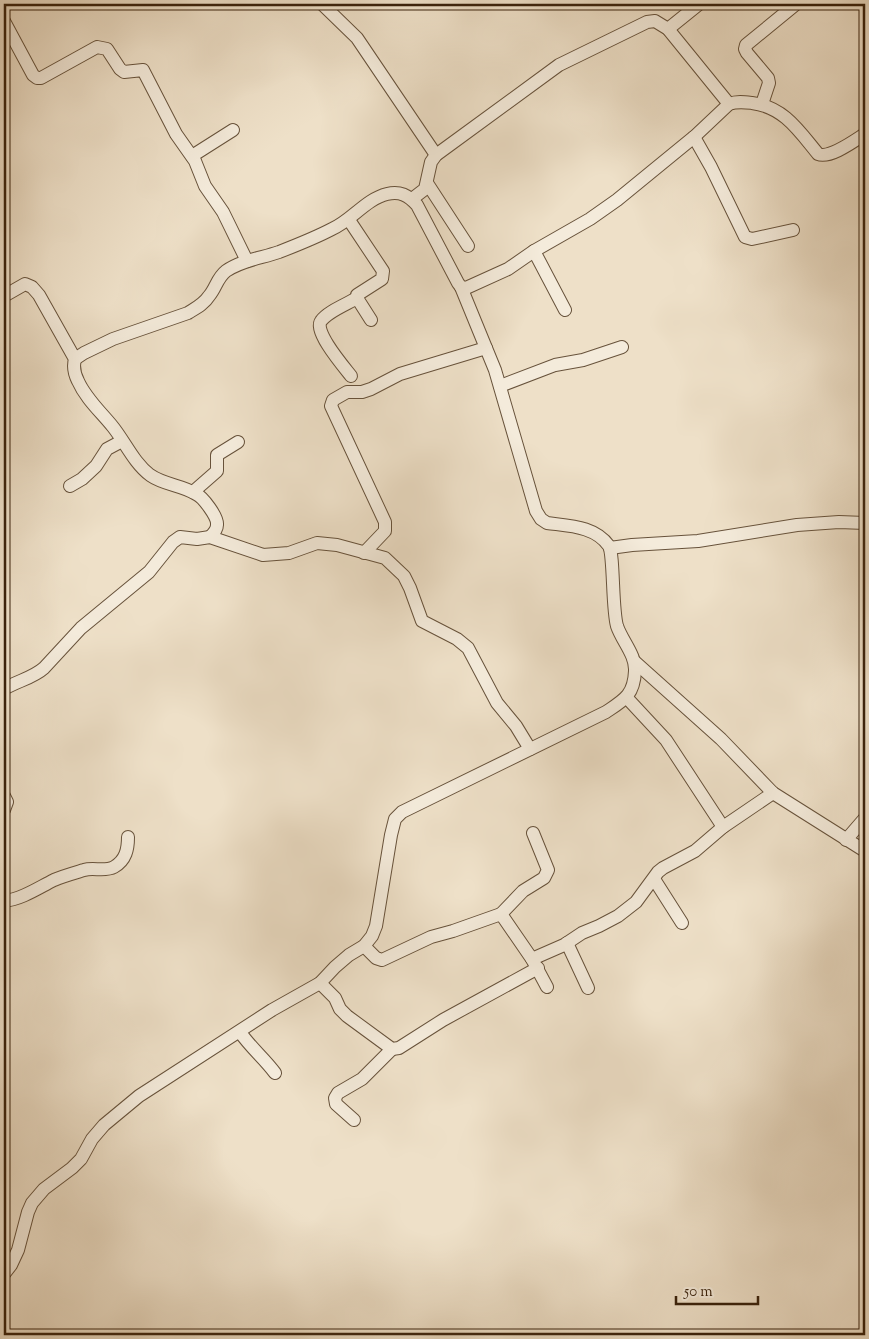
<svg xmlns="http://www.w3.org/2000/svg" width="869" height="1339" font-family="'Sorts Mill Goudy',serif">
	<rect width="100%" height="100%" fill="#eee0c8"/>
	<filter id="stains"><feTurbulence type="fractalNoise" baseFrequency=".004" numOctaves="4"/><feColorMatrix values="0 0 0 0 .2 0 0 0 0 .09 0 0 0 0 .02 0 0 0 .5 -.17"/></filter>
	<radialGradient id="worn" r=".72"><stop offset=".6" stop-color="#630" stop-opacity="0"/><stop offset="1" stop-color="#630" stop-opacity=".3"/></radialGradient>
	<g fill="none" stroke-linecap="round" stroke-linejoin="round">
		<defs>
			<g id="minor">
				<path d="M322 4 357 38 436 155"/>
				<path d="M4 21 33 75 37 78H41L97 47 107 49 120 69 124 72 143 70 176 134 195 161 205 186 223 212 247 261"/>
				<path d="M668 29 699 4"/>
				<path d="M762 104 769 83 768 78 747 53 745 49 746 45 796 4"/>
				<path d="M694 137 711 167 745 237 752 239 793 230"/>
				<path d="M192 156 233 130"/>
				<path d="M427 183 468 246"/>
				<path d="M412 199 425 189 431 162 436 155 559 65 647 22 655 21 668 29 729 104"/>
				<path d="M349 220 383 271 382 279 357 295V298L371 320"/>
				<path d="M534 251 565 310"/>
				<path d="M4 296 25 284 32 287 39 295 75 359C73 366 75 375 78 381 86 399 101 412 113 427 125 442 134 463 150 475 164 485 182 485 196 494 203 497 218 517 217 525 217 530 213 534 210 537"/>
				<path d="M75 359 84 353 113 339 188 313C196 308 204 304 209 296 216 288 217 278 226 271 242 260 262 258 279 252 297 245 315 238 332 229 351 221 366 199 387 194 400 191 408 195 417 205L458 283 461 287 466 288 508 269 534 251 590 219 617 200 694 137 729 104C737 101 744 102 752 103 784 107 799 131 818 154 830 159 854 141 865 134"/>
				<path d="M351 376C344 367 313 331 321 321 327 312 347 304 357 298"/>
				<path d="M500 386 555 365 583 360 622 347"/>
				<path d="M70 486 82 479 96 466 107 449 122 441"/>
				<path d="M193 492 217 471V455L238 442"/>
				<path d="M610 548 632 545 698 541 797 525 839 522 865 523"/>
				<path d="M364 553 385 531V522L331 406 333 400 347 392H362L371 389 400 374 486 348"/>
				<path d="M635 662 721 739 773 793 865 851"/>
				<path d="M4 689C17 681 33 678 44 668L81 628 149 572 173 542 180 537 197 539 210 537 263 555 289 553 317 543 337 545 385 558 404 576 410 588 422 621 457 639 468 648 497 703 516 726 530 749"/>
				<path d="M627 698 666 740 723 827"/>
				<path d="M4 796 7 802 4 810"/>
				<path d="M846 840 865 818"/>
				<path d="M654 879 682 923"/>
				<path d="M4 901C22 899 38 888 54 880 63 876 74 873 84 870 93 867 105 872 114 867 126 860 128 849 128 837"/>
				<path d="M501 914 523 891 544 878 548 870 533 833"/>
				<path d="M567 943 588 988"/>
				<path d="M364 946 376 958 382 960 431 937 453 931 501 914 532 959 547 987"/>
				<path d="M532 959 564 945 582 933 599 926 618 916 636 902 658 872 663 868 695 851 723 827 773 793"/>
				<path d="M320 983 335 998 340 1009 347 1016 392 1049 399 1048 443 1020 538 968"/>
				<path d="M240 1032C250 1047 264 1058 275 1073"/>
				<path d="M354 1120 336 1104 335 1098 338 1093 362 1079 392 1049"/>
				<path d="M4 1274 11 1265 18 1250 28 1212 32 1203 44 1189 72 1168 81 1159 92 1139 104 1125 139 1096 272 1010 320 983 335 967 349 955 364 946 372 936 376 926 391 835 395 819 402 812 606 712C624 700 634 695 635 671 636 655 622 641 617 626 612 609 614 555 609 546 595 526 569 526 547 523L541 519 536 511 495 370 461 287"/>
			</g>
		</defs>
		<use href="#minor" stroke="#67523b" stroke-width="14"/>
		<use href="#minor" stroke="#f4ebdb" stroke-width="12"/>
	</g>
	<rect width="869" height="1339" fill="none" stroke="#eee0c8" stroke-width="20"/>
	<rect x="5" y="5" width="859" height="1329" fill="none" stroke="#3a220c" stroke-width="2.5"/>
	<rect x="10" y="10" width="849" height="1319" fill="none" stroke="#3a220c"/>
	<path d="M676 1296v8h82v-8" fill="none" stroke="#3a220c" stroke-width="2.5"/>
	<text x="684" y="1296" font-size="15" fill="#3a220c" stroke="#f4ebdb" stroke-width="4" paint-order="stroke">50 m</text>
	<rect width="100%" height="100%" filter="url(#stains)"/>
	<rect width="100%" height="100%" fill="url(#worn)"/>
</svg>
